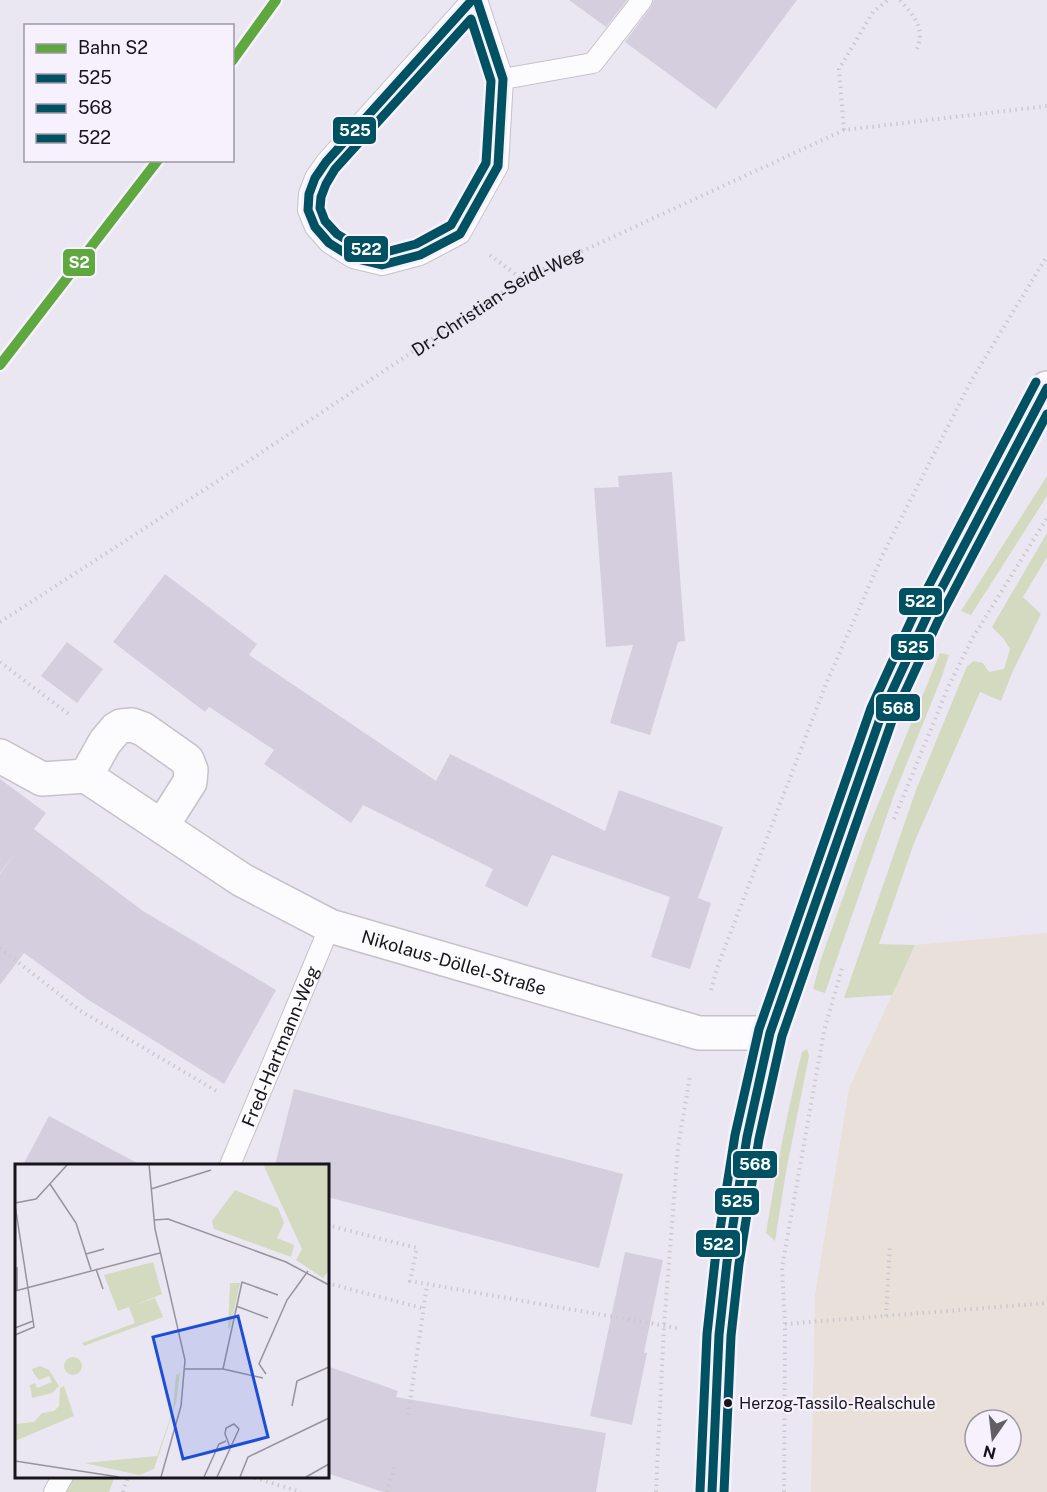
<svg xmlns="http://www.w3.org/2000/svg" width="1047" height="1492" font-family="'Public Sans',sans-serif">
	<rect width="100%" height="100%" fill="#ebe7f2"/>
	<path fill="#e9e0da" fill-rule="evenodd" d="M1047 933V1492H811L815 1295 849 1088 915 945ZM975 1420H1011V1456H975Z"/>
	<g fill="#d3dac0">
		<path d="M1047 476V496L971 615 961 611Z"/>
		<path d="M1047 533V557L1023 597 1041 614 1012 673 1001 701 980 692 914 843 879 944 915 945 892 995 844 998 916 790 967 666 974 661 983 663 989 672 1004 669 1010 649 1003 638 992 627Z"/>
		<path d="M940 653 949 655 941 679 894 795 825 993 813 989 821 959 865 836Z"/>
		<path d="M807 1049 809 1056 786 1172 775 1241 766 1233C776 1172 787 1112 802 1052Z"/>
		<path d="M75 1476H115L109 1492H67Z"/>
	</g>
	<g fill="#d5cede">
		<path d="M569 0H627L606 27Z"/>
		<path d="M654 0H797L716 109 625 42 651 7Z"/>
		<path d="M672 472 685 641 678 642 650 735 610 723 633 645 606 647 594 488 619 487 618 476Z"/>
		<path d="M165 574 257 644 249 655 436 781 450 754 605 831 619 790 723 827 698 898 711 903 690 969 651 957 670 897 552 855 527 907 485 886 493 869 363 805 351 823 264 764 274 750 209 707 205 712 113 642Z"/>
		<path d="M67 642 103 669 77 703 41 676Z"/>
		<path d="M0 779 46 813 34 829 143 911 276 990 224 1084 87 999 24 953 0 985V874L17 851 0 873Z"/>
		<path d="M294 1089 623 1174 599 1268 327 1197V1165H275Z"/>
		<path d="M49 1116 141 1165H23Z"/>
		<path d="M625 1252 663 1260 644 1353H647L632 1425 590 1416Z"/>
		<path d="M327 1366 398 1391 396 1397 606 1433 596 1492H383L327 1473Z"/>
	</g>
	<g fill="none" stroke-linecap="round" stroke-linejoin="round">
		<defs>
			<g id="service">
				<path d="M472 0 326 162 315 178 309 194 308 210 315 227 329 243 353 258 382 265 420 255 460 234 498 166 503 79 477 0"/>
				<path d="M503 79 593 63 642 0"/>
				<path id="s2" d="M230 1165 330 926"/>
				<path d="M54 1492 63 1476"/>
			</g>
			<g id="minor">
				<path id="s3" d="M0 756 42 779 86 776 242 880 330 926 699 1033H770"/>
				<path d="M86 776 105 742 116 729 121 726 132 725 143 729 187 760 191 770 190 782 162 826"/>
			</g>
			<path id="tertiary" d="M712 1492 719 1335 727 1262 747 1137 770 1033 882 713 927 616 1047 388"/>
		</defs>
		<use href="#service" stroke="#c6c2ca" stroke-width="22"/>
		<use href="#minor" stroke="#c6c2ca" stroke-width="36"/>
		<use href="#tertiary" stroke="#c6c2ca" stroke-width="36"/>
		<g stroke="#cbc9ce" stroke-width="4" stroke-dasharray="1.5 4.5" stroke-linecap="butt">
			<path d="M900 0C915 17 927 30 915 53"/>
			<path d="M844 130 839 69 873 12 888 0"/>
			<path d="M490 255 522 279"/>
			<path id="s1" d="M0 622 250 460 522 279 844 130 1047 106"/>
			<path d="M0 662 71 716"/>
			<path d="M894 819 949 685 972 639 1047 518"/>
			<path d="M0 948 79 1010 220 1093"/>
			<path d="M711 990 717 968 826 684 883 554 971 381 1047 256"/>
			<path d="M327 1225 417 1248 410 1281 677 1328"/>
			<path d="M327 1283 422 1308"/>
			<path d="M886 1316 890 1246"/>
			<path d="M785 1324 1047 1303"/>
			<path d="M408 1415 427 1285"/>
			<path d="M249 1476 301 1492"/>
			<path d="M123 1492 128 1476"/>
			<path d="M387 1492 394 1467"/>
			<path d="M656 1492 664 1326 678 1147 690 1076"/>
			<path d="M784 1492 785 1324 782 1268 824 1031 842 968"/>
		</g>
		<use href="#service" stroke="#fcfbfd" stroke-width="20"/>
		<use href="#minor" stroke="#fcfbfd" stroke-width="33"/>
		<use href="#tertiary" stroke="#fcfbfd" stroke-width="33"/>
		<defs>
			<g id="bus-1">
				<path d="M472 0 326 162 315 178 309 194 308 210 315 227 329 243 353 258 382 265 420 255 460 234 498 166 503 79 477 0"/>
				<path d="M712 1492 719 1335 727 1262 747 1137 770 1033 882 713 927 616 1047 388"/>
			</g>
			<path id="bus-2" d="M724 1492 731 1336 739 1264 759 1139 782 1036 893 718 938 621 1047 414"/>
			<g id="bus-3">
				<path d="M471 19 491 81 486 163 451 225 416 244 382 253 358 247 337 234 325 221 320 208 321 197 326 184 335 169Z"/>
				<path d="M700 1491 707 1334 715 1261 735 1135 759 1029 871 708 916 610 1036 382"/>
			</g>
		</defs>
		<use href="#bus-1" stroke="#f6f1fd" stroke-width="14"/>
		<use href="#bus-2" stroke="#f6f1fd" stroke-width="14"/>
		<use href="#bus-3" stroke="#f6f1fd" stroke-width="14"/>
		<use href="#bus-1" stroke="#005262" stroke-width="9"/>
		<use href="#bus-2" stroke="#005262" stroke-width="9"/>
		<use href="#bus-3" stroke="#005262" stroke-width="9"/>
		<defs>
			<g id="rail-1">
				<path d="M232 61 276 0"/>
				<path d="M0 365 158 160"/>
			</g>
		</defs>
		<use href="#rail-1" stroke="#f6f1fd" stroke-width="15"/>
		<use href="#rail-1" stroke="#5fa840" stroke-width="10"/>
	</g>
	<circle fill="#17141b" stroke="#f6f1fd" stroke-width="2" cx="728" cy="1403" r="5"/>
	<g text-anchor="middle" dominant-baseline="central" stroke-width="4.5" stroke-linejoin="round" paint-order="stroke">
		<g font-size="16" fill="#17141b" stroke="#f6f1fd" text-anchor="start">
			<text x="739" y="1403">Herzog-Tassilo-Realschule</text>
		</g>
		<g font-size="18" fill="#17141b" stroke="#f6f1fd">
			<text stroke="none"><textPath href="#s1" startOffset="592">Dr.-Christian-Seidl-Weg</textPath></text>
			<text stroke="none"><textPath href="#s3" startOffset="508">Nikolaus-Döllel-Straße</textPath></text>
			<text stroke="none"><textPath href="#s2" startOffset="129">Fred-Hartmann-Weg</textPath></text>
		</g>
	</g>
	<g transform="translate(15 1164)">
		<rect width="314" height="314" fill="#ebe7f2"/>
		<path d="M248 0H313L314 106 308 114 281 96 287 85ZM220 26 263 44 269 59 262 74 279 81 276 93 199 65 197 57ZM138 98 147 130 120 141 140 134 148 153 69 182 67 179 120 159 114 143 103 147 89 111ZM215 119H225L215 165 213 164ZM49 202a9 9 0 1 1 18 0a9 9 0 1 1-18 0ZM25 202 34 206 44 222 37 229 17 234 15 221 20 219 22 224 37 218 34 212 24 216 19 210 17 205ZM165 209 161 239 139 305 124 311 69 299 142 292 158 246 161 211ZM49 222 59 252 0 277V260L19 258 27 249 39 247 44 242 45 224Z" fill="#d3dac0"/>
		<path fill="none" stroke="#96939c" stroke-width="1.5" d="M134 0 140 65 170 196 166 242 146 313M35 20 61 59 76 106M136 25 196 6M0 39 21 35 53 0M0 41 19 163 0 171M139 56 153 55 271 98 314 121M71 90 89 85M2 103V127M81 105 88 125M0 127 145 89M221 142 253 154M0 164 18 157M170 205H208L248 214M208 205 227 118 263 131M251 210 244 200 272 136 293 107M277 242 282 217 314 203M0 297 104 313M189 313 204 280 211 277M202 313 224 265 219 260 211 264 210 270 215 283M225 313 233 293 314 254M291 313 314 300"/>
		<path fill="#1d4ed8" fill-opacity="0.15" stroke="#1d4ed8" stroke-width="3" d="M223 152 253 273 168 295 138 173Z"/>
		<rect width="314" height="314" fill="none" stroke="#17141b" stroke-width="3"/>
	</g>
	<g stroke="#f6f1fd" stroke-width="2">
		<rect x="332" y="116" width="45" height="29" rx="6" fill="#005262"/>
		<rect x="343" y="235" width="46" height="28" rx="6" fill="#005262"/>
		<rect x="62" y="248" width="34" height="29" rx="6" fill="#5fa840"/>
		<rect x="898" y="587" width="45" height="29" rx="6" fill="#005262"/>
		<rect x="890" y="633" width="45" height="28" rx="6" fill="#005262"/>
		<rect x="875" y="693" width="46" height="29" rx="6" fill="#005262"/>
		<rect x="732" y="1150" width="46" height="29" rx="6" fill="#005262"/>
		<rect x="714" y="1187" width="46" height="29" rx="6" fill="#005262"/>
		<rect x="695" y="1229" width="46" height="29" rx="6" fill="#005262"/>
	</g>
	<g font-size="16" text-anchor="middle" font-weight="bold" fill="#fff">
		<text x="355" y="136">525</text>
		<text x="366" y="255">522</text>
		<text x="79" y="268">S2</text>
		<text x="920" y="607">522</text>
		<text x="913" y="653">525</text>
		<text x="898" y="714">568</text>
		<text x="755" y="1170">568</text>
		<text x="737" y="1207">525</text>
		<text x="718" y="1250">522</text>
	</g>
	<rect x="24" y="24" width="210" height="138" fill="#f6f1fd" stroke="#9d99a3" stroke-width="1.5"/>
	<rect x="36" y="44" width="30" height="9" fill="#5fa840" stroke="#9d99a3" stroke-width="1.5"/>
	<text x="78" y="54" font-size="18" fill="#17141b">Bahn S2</text>
	<rect x="36" y="74" width="30" height="9" fill="#005262" stroke="#9d99a3" stroke-width="1.5"/>
	<text x="78" y="84" font-size="18" fill="#17141b">525</text>
	<rect x="36" y="104" width="30" height="9" fill="#005262" stroke="#9d99a3" stroke-width="1.5"/>
	<text x="78" y="114" font-size="18" fill="#17141b">568</text>
	<rect x="36" y="134" width="30" height="9" fill="#005262" stroke="#9d99a3" stroke-width="1.5"/>
	<text x="78" y="144" font-size="18" fill="#17141b">522</text>
	<g transform="translate(993 1438) rotate(194)"><circle r="28" fill="#f6f1fd" stroke="#9d99a3" stroke-width="1.5"/>
	<path d="M0-4.5L10 22L0 15L-10 22Z" fill="#615e66"/>
	<text y="-9" font-size="16" font-weight="bold" text-anchor="middle" fill="#17141b">N</text>
	</g>
</svg>
